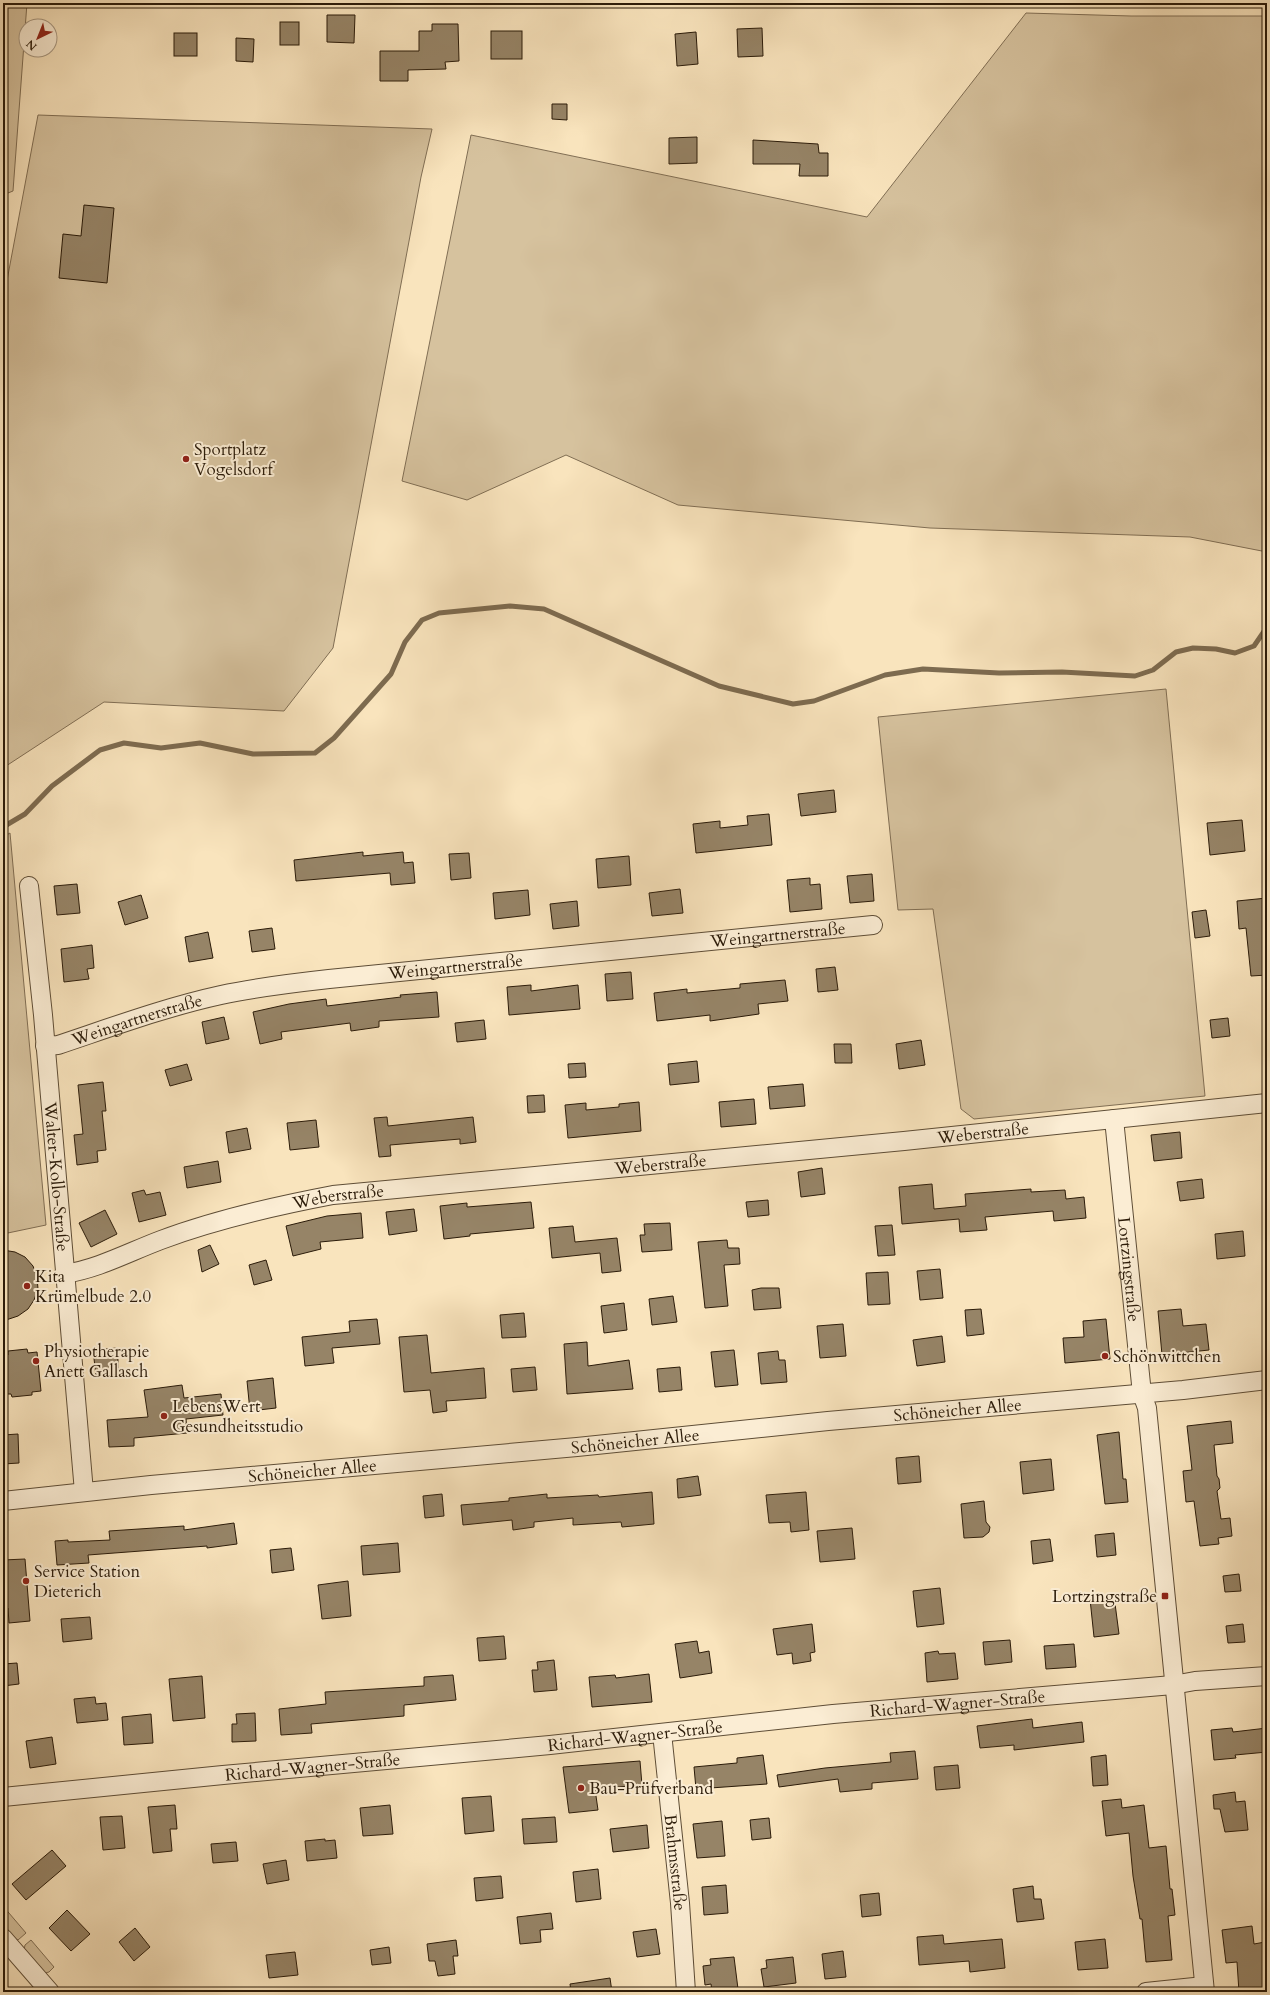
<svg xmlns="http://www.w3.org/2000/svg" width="1270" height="1995" font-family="Cardo,serif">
	<rect width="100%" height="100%" fill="#f9e4bd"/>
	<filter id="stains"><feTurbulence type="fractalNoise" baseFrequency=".005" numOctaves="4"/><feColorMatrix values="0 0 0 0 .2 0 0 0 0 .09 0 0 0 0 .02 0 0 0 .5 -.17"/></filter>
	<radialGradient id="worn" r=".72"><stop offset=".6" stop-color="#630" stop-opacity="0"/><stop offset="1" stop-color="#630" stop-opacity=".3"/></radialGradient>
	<g fill="#d6c29e" stroke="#806e54">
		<path d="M3 3H27L13 191 3 195Z"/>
		<path d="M1026 13 1131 16H1267V552L1190 537 930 528 678 505 566 455 467 500 402 481 471 135 867 217Z"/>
		<path d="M38 115 432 129 421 177 333 648 284 711 104 702 3 768V302Z"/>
		<path d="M1166 689 1205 1096 974 1119 961 1109 933 909 898 910 878 717Z"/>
		<path d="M10 833 46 1225 3 1234V837Z"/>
		<path d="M3 1906 26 1933 18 1940 15 1939 3 1925Z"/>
		<path d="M31 1940 54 1967 49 1972 45 1973 24 1950 25 1945Z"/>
	</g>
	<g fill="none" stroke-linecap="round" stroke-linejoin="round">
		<path stroke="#7d6b50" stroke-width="5" d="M3 827 25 814 52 786 100 750 124 743 161 748 200 743 253 754 315 753 334 738 391 674 405 642 422 620 439 613 510 606 544 609 719 686 793 704 814 701 885 675 923 669 999 673 1062 672 1135 676 1153 670 1176 652 1193 648 1216 649 1235 653 1254 646 1267 627"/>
	</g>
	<g fill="#968467" stroke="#2b1b09">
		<path d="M327 15H355L354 43 327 42Z"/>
		<rect x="280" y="22" width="19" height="23"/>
		<path d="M432 24H458L459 61 445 62 446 69 408 70V81H380V51H419V31H432Z"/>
		<path d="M762 28 763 56 738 57 737 29Z"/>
		<rect x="491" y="31" width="31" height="28"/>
		<path d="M696 32 698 64 677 66 675 34Z"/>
		<rect x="174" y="33" width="23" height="23"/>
		<path d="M236 38 254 39 253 62 236 61Z"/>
		<path d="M552 104H567V120L552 119Z"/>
		<path d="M697 137V163L669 164V138Z"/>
		<path d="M753 140 818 144 819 153H828V176H799L800 164H753Z"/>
		<path d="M84 205 114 208 107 283 59 278 63 234 81 236Z"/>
		<path d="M834 790 836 812 801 816 798 794Z"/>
		<path d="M769 814 772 845 696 853 693 824 720 821V828L748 825 747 816Z"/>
		<path d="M1242 820 1245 851 1210 855 1207 823Z"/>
		<path d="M363 852V856L403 852 404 863 413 862 415 883 391 885 390 873 296 881 294 860Z"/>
		<path d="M469 853 471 878 451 880 449 854Z"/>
		<path d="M629 856 631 885 598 888 596 859Z"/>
		<path d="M872 874 874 901 850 903 847 876Z"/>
		<path d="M810 878V885L820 884 822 909 790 912 787 880Z"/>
		<path d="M77 884 80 913 57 915 54 886Z"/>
		<path d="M680 889 683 913 652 916 649 893Z"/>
		<path d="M528 890 530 915 495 919 493 893Z"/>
		<path d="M141 895 148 918 125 925 118 902Z"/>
		<path d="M1267 898V975L1251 976 1246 928 1239 929 1237 901Z"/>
		<path d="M577 901 579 926 553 929 550 904Z"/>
		<path d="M1206 910 1210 936 1195 938 1192 912Z"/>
		<path d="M272 928 275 949 252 952 249 931Z"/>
		<path d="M208 932 213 958 189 962 185 937Z"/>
		<path d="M92 945 94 968 87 969 89 979 64 982 61 949Z"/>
		<path d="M835 967 838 990 818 992 816 969Z"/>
		<path d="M631 972 633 999 607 1001 605 974Z"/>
		<path d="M785 980 788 1001 758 1004 759 1014 710 1021V1015L657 1021 654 993 687 989V993L740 988V984Z"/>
		<path d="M531 985V991L578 985 580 1009 509 1015 507 987Z"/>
		<path d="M437 992 439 1017 379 1021V1027L351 1031 350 1023 281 1032 282 1039 260 1044 253 1012 289 1004 326 999 327 1006 401 997 400 995Z"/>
		<path d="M224 1017 229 1039 206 1044 202 1022Z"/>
		<path d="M1228 1018 1230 1036 1212 1038 1210 1020Z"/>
		<path d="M484 1020 486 1039 457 1042 455 1023Z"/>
		<path d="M921 1040 925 1065 899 1069 896 1044Z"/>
		<path d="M834 1044H851L852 1063H835Z"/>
		<path d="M697 1061 699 1082 670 1085 668 1064Z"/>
		<path d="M585 1063 586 1077 569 1078 568 1064Z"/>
		<path d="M187 1064 192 1080 170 1086 165 1070Z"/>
		<path d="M103 1082 106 1111H102L106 1150 97 1151 98 1162 77 1165 74 1135 83 1134 78 1085Z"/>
		<path d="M803 1084 805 1106 770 1109 768 1087Z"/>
		<path d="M544 1095 545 1112 528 1113 527 1096Z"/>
		<path d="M754 1099 756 1124 721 1127 719 1102Z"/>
		<path d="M639 1102 641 1131 568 1138 565 1105 586 1103V1110L619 1107V1104Z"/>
		<path d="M387 1117 388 1126 473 1117 476 1142 460 1144V1139L390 1145 391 1156 379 1157 374 1118Z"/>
		<path d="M316 1120 319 1147 290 1150 287 1123Z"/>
		<path d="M247 1128 251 1149 229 1153 226 1132Z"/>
		<path d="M1180 1132 1182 1158 1154 1161 1151 1135Z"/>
		<path d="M218 1161 221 1182 187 1188 184 1167Z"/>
		<path d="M822 1168 825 1194 801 1197 798 1172Z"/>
		<path d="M1202 1179 1204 1198 1180 1201 1177 1182Z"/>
		<path d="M932 1184 934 1209 966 1206 965 1194 1031 1189V1192L1065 1190 1066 1199 1084 1197 1086 1218 1054 1221 1053 1211 985 1217 987 1230 960 1232 959 1219 902 1224 899 1187Z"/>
		<path d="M144 1190 146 1195 160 1192 166 1215 139 1222 132 1193Z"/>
		<path d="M768 1200 769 1215 748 1217 746 1202Z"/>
		<path d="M531 1202 534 1228 470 1234V1236L444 1239 440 1206 467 1203V1207Z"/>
		<path d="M414 1209 417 1231 389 1235 386 1212Z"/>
		<path d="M105 1210 117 1234 91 1247 79 1223Z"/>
		<path d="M361 1213 363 1238 320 1242 321 1249 293 1256 286 1226 327 1216Z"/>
		<path d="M670 1223 672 1250 642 1252 640 1235H645L644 1224Z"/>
		<path d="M892 1225 895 1255 878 1256 875 1226Z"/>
		<path d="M573 1226 575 1242 617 1238 621 1271 602 1273 600 1253 552 1258 549 1228Z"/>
		<path d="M1243 1231 1245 1256 1217 1259 1215 1234Z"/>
		<path d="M727 1240 728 1248H739L740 1264 724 1265 728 1306 705 1308 698 1242Z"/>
		<path d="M210 1245 219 1264 202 1272 198 1250Z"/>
		<path d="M3 1250 15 1252 25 1257 33 1266 37 1277 38 1289 34 1300 28 1309 18 1316 3 1321Z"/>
		<path d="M266 1260 272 1280 254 1285 249 1265Z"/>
		<path d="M940 1269 943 1298 920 1300 917 1271Z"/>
		<path d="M888 1272 890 1304 868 1305 866 1273Z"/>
		<path d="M761 1288H779L781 1308 754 1310 752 1290Z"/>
		<path d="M673 1296 677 1322 652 1325 649 1299Z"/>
		<path d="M624 1303 627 1330 604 1333 601 1306Z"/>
		<path d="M981 1309 984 1334 967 1336 965 1310Z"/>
		<path d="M1181 1309 1183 1326 1206 1324 1209 1350 1162 1355 1158 1311Z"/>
		<path d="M524 1313 526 1337 502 1338 500 1315Z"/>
		<path d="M377 1319 380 1344 332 1348 334 1363 305 1366 302 1337 350 1332 349 1321Z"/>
		<path d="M1106 1319 1110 1359 1065 1363 1063 1338 1084 1337 1083 1321Z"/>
		<path d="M843 1324 846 1356 820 1358 817 1326Z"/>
		<path d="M427 1335 431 1373 484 1368 486 1398 446 1401 447 1411 433 1413 430 1390 404 1392 399 1337Z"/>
		<path d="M942 1336 945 1362 917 1366 913 1340Z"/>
		<path d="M587 1342 588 1366 629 1360 633 1389 567 1394 564 1344Z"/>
		<path d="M117 1348 119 1374 96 1376 93 1350Z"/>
		<path d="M27 1349 28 1353 37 1352 41 1391 32 1392V1395L12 1397 11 1394H3V1355H8V1351Z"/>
		<path d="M734 1350 738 1385 715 1387 711 1352Z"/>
		<path d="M778 1351 779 1360H785L787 1382 761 1384 758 1353Z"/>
		<path d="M535 1367 537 1390 513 1392 511 1369Z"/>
		<path d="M680 1367 682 1390 659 1392 657 1369Z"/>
		<path d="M273 1378 276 1408 250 1411 247 1381Z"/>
		<path d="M182 1385 184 1398 221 1394 223 1415 186 1419 187 1433 134 1438V1446L109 1447 107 1420 148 1417 144 1390Z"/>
		<path d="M1231 1421 1233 1443 1214 1445 1217 1476 1219 1479 1220 1488 1217 1491 1221 1519 1230 1518 1232 1536 1218 1538 1219 1544 1200 1546 1194 1501 1186 1502 1183 1471 1192 1470 1187 1426Z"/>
		<path d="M1119 1432 1123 1479H1126L1128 1502 1105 1504 1097 1435Z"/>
		<path d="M18 1434 19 1463 3 1464V1435Z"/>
		<path d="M919 1456 921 1482 898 1484 896 1458Z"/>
		<path d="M1051 1459 1054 1490 1023 1494 1020 1462Z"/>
		<path d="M698 1476 701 1495 678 1498 677 1479Z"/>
		<path d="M652 1492 654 1524 622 1527 621 1522 573 1525V1518L534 1522V1527L513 1530 512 1520 463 1525 461 1505 509 1501V1498L547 1494V1498L598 1495 599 1497Z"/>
		<path d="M806 1492 809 1530 791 1532 790 1522 769 1523 766 1495Z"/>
		<path d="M442 1494 444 1516 425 1518 423 1496Z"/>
		<path d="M984 1501 986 1522 990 1527 989 1532 983 1537 964 1538 961 1504Z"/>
		<path d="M234 1523 237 1544 207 1548V1546L88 1555 89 1563 57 1565 55 1541 68 1540V1542L110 1540 109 1531 184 1526V1530Z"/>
		<path d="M852 1528 855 1559 820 1562 817 1531Z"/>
		<path d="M1114 1533 1116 1555 1097 1557 1095 1535Z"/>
		<path d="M1050 1539 1053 1561 1033 1564 1031 1541Z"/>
		<path d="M398 1543 400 1572 363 1575 361 1546Z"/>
		<path d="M291 1548 294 1570 272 1573 270 1550Z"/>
		<path d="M25 1559 30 1621 9 1623 8 1608H3V1560Z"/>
		<path d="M1239 1574 1241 1591 1225 1592 1223 1576Z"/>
		<path d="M348 1581 351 1616 322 1619 318 1585Z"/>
		<path d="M940 1588 944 1624 917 1627 913 1591Z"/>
		<path d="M1114 1596 1119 1634 1094 1637 1090 1599Z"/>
		<path d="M90 1617 92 1639 63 1642 61 1619Z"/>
		<path d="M812 1624 815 1652 810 1653 811 1661 793 1664 792 1653 777 1655 773 1629Z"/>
		<path d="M1243 1624 1245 1642 1228 1643 1226 1626Z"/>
		<path d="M504 1636 506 1659 479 1661 477 1638Z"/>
		<path d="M1010 1640 1012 1662 985 1665 983 1642Z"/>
		<path d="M697 1641 699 1653 709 1651 712 1673 680 1678 675 1644Z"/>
		<path d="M1074 1644 1076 1667 1046 1669 1044 1646Z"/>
		<path d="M938 1651 939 1654 955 1653 958 1679 927 1682 925 1653Z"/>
		<path d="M554 1660 557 1690 534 1692 532 1670H538L537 1662Z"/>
		<path d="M17 1663 19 1684 3 1686V1664Z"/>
		<path d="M649 1674 652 1702 592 1707 589 1677 615 1675 616 1678Z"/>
		<path d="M453 1675 456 1700 404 1705V1716L311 1724 312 1733 281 1735 279 1709 326 1704 325 1692 424 1686V1677Z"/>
		<path d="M202 1676 205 1718 173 1721 169 1679Z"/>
		<path d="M95 1697 96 1704 106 1703 108 1720 77 1723 74 1699Z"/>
		<path d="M255 1713 256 1741 232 1742V1724H237L236 1714Z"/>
		<path d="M151 1714 153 1743 124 1745 122 1717Z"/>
		<path d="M1032 1719 1033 1728 1082 1722 1084 1742 1014 1750V1745L980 1748 977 1726Z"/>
		<path d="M1232 1728 1233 1732 1267 1728V1752L1235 1755 1236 1758 1214 1760 1211 1730Z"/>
		<path d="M52 1737 56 1764 30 1768 26 1741Z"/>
		<path d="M915 1751 918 1779 872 1783V1789L840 1792 838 1779 779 1787 777 1775 825 1768 891 1762 890 1753Z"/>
		<path d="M763 1755 767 1784 696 1789 694 1767 737 1763V1758Z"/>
		<path d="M1106 1755 1108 1785 1093 1786 1091 1757Z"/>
		<path d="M640 1761 642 1785 595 1789 598 1810 569 1813 563 1767Z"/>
		<path d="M958 1765 960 1788 936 1790 934 1767Z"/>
		<path d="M1235 1792 1236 1802 1245 1801 1248 1830 1225 1832 1220 1809H1214L1213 1795Z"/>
		<path d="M491 1796 494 1831 465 1834 462 1798Z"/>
		<path d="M1121 1799 1122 1808 1144 1805 1149 1848 1166 1846 1170 1889H1172L1175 1915 1168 1916 1172 1960 1146 1962 1142 1919H1140L1133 1876 1129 1833 1106 1836 1102 1801Z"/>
		<path d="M175 1805 177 1829H170L172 1851 153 1853 148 1807Z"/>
		<path d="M390 1805 393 1834 363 1836 360 1808Z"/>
		<path d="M122 1816 125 1848 103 1850 100 1817Z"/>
		<path d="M555 1817 557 1842 524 1844 522 1819Z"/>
		<path d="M769 1818 771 1838 752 1840 750 1820Z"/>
		<path d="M722 1821 725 1856 697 1858 693 1824Z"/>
		<path d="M647 1825 649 1848 613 1852 610 1829Z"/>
		<path d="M325 1839V1841L335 1840 337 1858 307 1861 305 1841Z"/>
		<path d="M236 1842 238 1861 213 1863 211 1844Z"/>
		<path d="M52 1850 66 1866 26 1900 12 1884Z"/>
		<path d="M286 1860 289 1880 267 1884 263 1864Z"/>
		<path d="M598 1869 601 1899 576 1902 573 1872Z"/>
		<path d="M501 1876 503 1898 476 1901 474 1878Z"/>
		<path d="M726 1885 728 1913 704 1915 702 1887Z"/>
		<path d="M1033 1886 1034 1899H1041L1044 1919 1017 1922 1013 1889Z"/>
		<path d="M879 1893 881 1915 862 1917 860 1895Z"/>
		<path d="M67 1910 90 1934 71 1951 49 1928Z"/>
		<path d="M551 1913 553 1929 540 1930 541 1942 520 1944 517 1917Z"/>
		<path d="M1252 1926 1254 1944 1265 1942 1267 1992H1239L1237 1962 1226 1963 1222 1930Z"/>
		<path d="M135 1928 150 1947 134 1961 119 1942Z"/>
		<path d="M656 1929 660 1954 637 1957 633 1932Z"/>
		<path d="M943 1935 944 1944 1002 1939 1005 1968 970 1972 969 1961 919 1965 917 1937Z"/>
		<path d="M1105 1939 1108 1968 1078 1970 1075 1942Z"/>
		<path d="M456 1940 458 1956H453L455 1974 438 1976 435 1961H429L427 1944Z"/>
		<path d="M389 1947 391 1963 372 1965 370 1950Z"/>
		<path d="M843 1951 846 1977 825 1979 822 1954Z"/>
		<path d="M295 1952 298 1975 269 1978 266 1955Z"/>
		<path d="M734 1957 738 1989 712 1992 711 1984 705 1985 703 1966 711 1965 710 1959Z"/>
		<path d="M793 1957 796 1983 764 1987 761 1969 767 1968 766 1960Z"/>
		<path d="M610 1978 612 1992H571L570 1984Z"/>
	</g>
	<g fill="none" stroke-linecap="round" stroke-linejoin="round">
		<defs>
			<g id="minor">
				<path id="s1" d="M29 886 43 1015 84 1492"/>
				<path id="s2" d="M45 1046 58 1045C112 1027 166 1007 221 995 257 987 293 983 329 979L873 925"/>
				<path id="s3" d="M1114 1119 1142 1394 1147 1408 1205 1992"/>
				<path id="s4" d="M64 1274C98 1269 129 1252 161 1240 217 1219 275 1206 333 1195L904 1141 1267 1103"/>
				<path id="s5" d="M3 1501 151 1485 577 1447 828 1421 1183 1390 1267 1380"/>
				<path id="s6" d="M662 1733 680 1903 686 1992"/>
				<path id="s7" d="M3 1797 223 1775 550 1745 833 1714 1173 1685 1195 1681 1267 1676"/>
				<path d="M3 1938 50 1992"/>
				<path d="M1146 1992 1204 1986"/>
			</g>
		</defs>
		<use href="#minor" stroke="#5e4d36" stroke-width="20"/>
		<use href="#minor" stroke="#fbedd4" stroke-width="18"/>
	</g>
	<g fill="#8f2418" stroke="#fbedd4" stroke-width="1.5">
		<circle cx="186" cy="459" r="4"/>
		<circle cx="27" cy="1286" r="4"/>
		<circle cx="1105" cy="1356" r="4"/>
		<circle cx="36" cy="1361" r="4"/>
		<circle cx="164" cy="1416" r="4"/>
		<circle cx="26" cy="1581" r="4"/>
		<rect x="1161" y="1592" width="8" height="8" rx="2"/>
		<circle cx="581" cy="1788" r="4"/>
	</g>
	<g text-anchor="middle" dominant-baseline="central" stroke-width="4" stroke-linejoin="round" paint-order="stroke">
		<g font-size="17" fill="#2b1b09" stroke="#fbedd4" text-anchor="start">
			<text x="194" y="449">Sportplatz<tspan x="194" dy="20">Vogelsdorf</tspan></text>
			<text x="35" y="1276">Kita<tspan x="35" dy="20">Krümelbude 2.0</tspan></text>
			<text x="44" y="1351">Physiotherapie<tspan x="44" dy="20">Anett Gallasch</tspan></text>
			<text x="1113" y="1356">Schönwittchen</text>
			<text x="172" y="1406">LebensWert<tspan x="172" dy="20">Gesundheitsstudio</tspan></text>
			<text x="34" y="1571">Service Station<tspan x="34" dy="20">Dieterich</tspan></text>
			<text x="1157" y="1596" text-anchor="end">Lortzingstraße</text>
			<text x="589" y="1788">Bau-Prüfverband</text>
		</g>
		<g font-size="17" fill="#2b1b09" stroke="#fbedd4">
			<text stroke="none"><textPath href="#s2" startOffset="744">Weingartnerstraße</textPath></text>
			<text stroke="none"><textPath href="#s2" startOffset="420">Weingartnerstraße</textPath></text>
			<text stroke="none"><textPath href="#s2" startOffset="96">Weingartnerstraße</textPath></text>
			<text stroke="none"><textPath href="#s4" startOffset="934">Weberstraße</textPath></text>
			<text stroke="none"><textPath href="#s4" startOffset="610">Weberstraße</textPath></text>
			<text stroke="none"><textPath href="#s1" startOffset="292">Walter-Kollo-Straße</textPath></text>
			<text stroke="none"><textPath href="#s4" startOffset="286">Weberstraße</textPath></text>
			<text stroke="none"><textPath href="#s3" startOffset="151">Lortzingstraße</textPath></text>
			<text stroke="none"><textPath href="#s5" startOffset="959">Schöneicher Allee</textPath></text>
			<text stroke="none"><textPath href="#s5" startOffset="635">Schöneicher Allee</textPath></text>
			<text stroke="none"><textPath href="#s5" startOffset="311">Schöneicher Allee</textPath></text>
			<text stroke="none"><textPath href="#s7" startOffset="959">Richard-Wagner-Straße</textPath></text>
			<text stroke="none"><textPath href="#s7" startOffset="635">Richard-Wagner-Straße</textPath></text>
			<text stroke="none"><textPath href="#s7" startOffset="311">Richard-Wagner-Straße</textPath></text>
			<text stroke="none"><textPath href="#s6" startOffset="130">Brahmsstraße</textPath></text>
		</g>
	</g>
	<rect width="1270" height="1995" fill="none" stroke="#f9e4bd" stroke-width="16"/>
	<rect x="4" y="4" width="1262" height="1987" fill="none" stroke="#2b1b09" stroke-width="2"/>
	<rect x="8" y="8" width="1254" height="1979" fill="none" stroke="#2b1b09"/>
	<g transform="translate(38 38) rotate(223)"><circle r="19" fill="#fbedd4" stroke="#a89983"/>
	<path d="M0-3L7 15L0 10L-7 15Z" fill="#8f2418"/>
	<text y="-6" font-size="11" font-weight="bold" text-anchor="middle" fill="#2b1b09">N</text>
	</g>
	<rect width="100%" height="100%" filter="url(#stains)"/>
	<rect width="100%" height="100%" fill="url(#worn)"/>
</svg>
